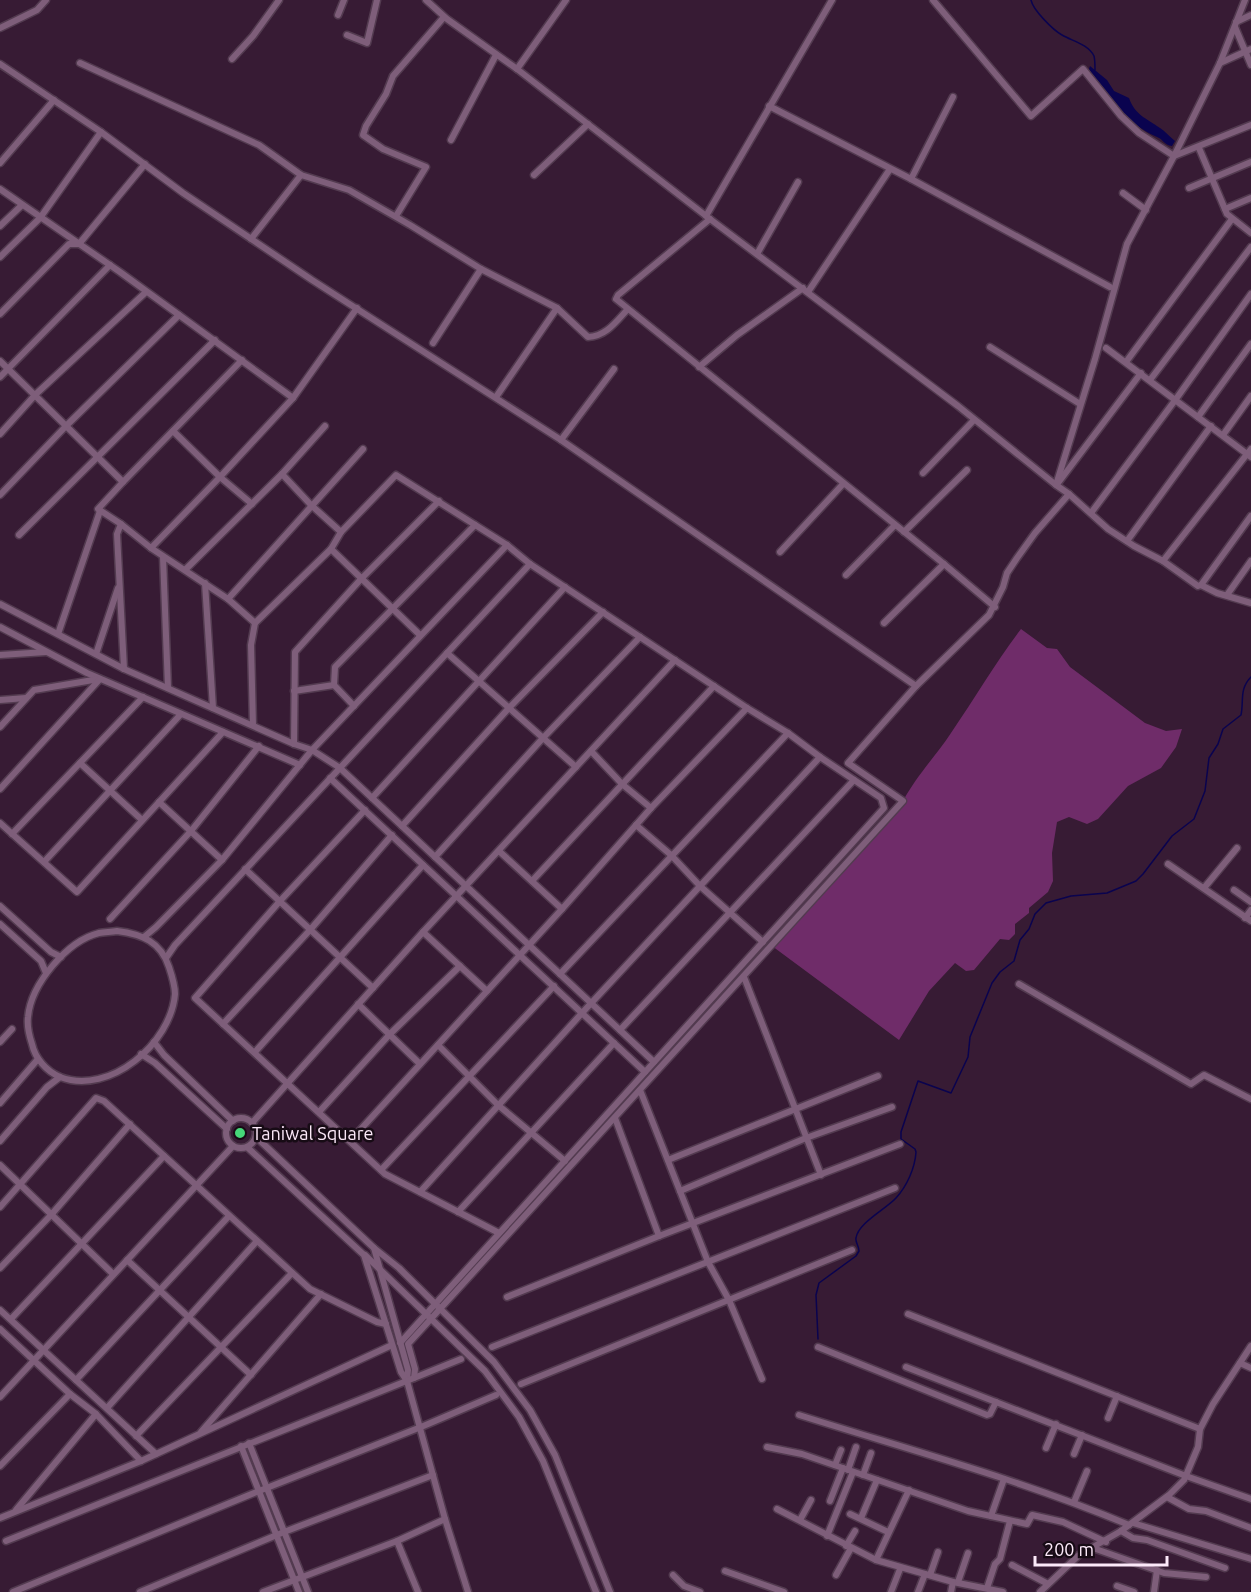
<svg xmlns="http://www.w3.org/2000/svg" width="1251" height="1592" font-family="Ubuntu,sans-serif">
	<rect width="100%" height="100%" fill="#371b34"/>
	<path fill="#6f2c69" d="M1021 629 1047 648 1057 649 1070 667 1145 723 1166 731 1182 729 1176 747 1161 768 1128 786 1098 819 1087 824 1069 817 1057 822 1052 853 1053 881 1048 892 1029 908V913L1015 924V934L1009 940 1000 939 974 970 966 971 955 963 929 991 899 1040 772 946 903 801C917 775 935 757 951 733 975 698 996 662 1021 629Z"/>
	<path fill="#0a034f" d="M1090 66 1107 80 1114 91 1129 98C1135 115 1146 118 1160 128 1165 131 1170 137 1175 141L1172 146C1164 145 1163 139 1157 137 1129 125 1103 96 1089 69Z"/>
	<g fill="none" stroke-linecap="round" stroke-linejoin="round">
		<g stroke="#0a034f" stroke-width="1.5">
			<path d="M1031 0C1033 10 1053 30 1062 35 1072 41 1088 44 1094 56 1095 60 1095 66 1095 70"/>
			<path d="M818 1339 816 1295 819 1283 856 1256 859 1251C859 1246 855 1242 856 1238 858 1223 886 1209 896 1198 907 1186 915 1168 916 1152L915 1149 901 1139V1132L918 1081 951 1093 968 1057 970 1037 992 983 1000 972 1014 961 1020 940 1029 929 1035 914 1046 903 1071 896 1107 893 1136 881 1143 874 1172 836 1194 819 1205 791 1209 758 1218 744 1223 729 1241 715C1244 701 1239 689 1251 677"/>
		</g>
		<defs>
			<g id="minor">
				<path d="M426 0 447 19 517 69 710 219 958 406 1056 485 1069 494 1108 529 1134 546 1163 561 1198 586 1201 585 1217 593 1251 603"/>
				<path d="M933 0 1031 116 1083 69 1121 116 1139 133 1174 156 1251 125"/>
				<path d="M338 15 344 0"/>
				<path d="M1236 22 1251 15"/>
				<path d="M1235 27 1251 65"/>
				<path d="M0 28 37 10 46 0"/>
				<path d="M347 35 367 43 377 0"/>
				<path d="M232 59 253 36 279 0"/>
				<path d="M80 63 259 145 301 175 349 190 410 225 481 269 557 308 588 337C606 336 615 323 627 310"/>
				<path d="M1220 63 1251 49"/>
				<path d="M0 64 101 132 183 193 312 280 561 440 916 686"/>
				<path d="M517 69 566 0"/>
				<path d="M769 106 911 179 1110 287"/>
				<path d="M451 140 496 55"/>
				<path d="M1199 148 1227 214 1251 233"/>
				<path d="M0 163 54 100"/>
				<path d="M534 175 588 124"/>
				<path d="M911 179 953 97"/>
				<path d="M1189 188 1251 162"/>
				<path d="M0 189 120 272 293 398"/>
				<path d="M1123 193 1146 210"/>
				<path d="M1225 209 1251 198"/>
				<path d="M396 216 426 167 383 149 363 135 366 126 386 94 393 76 444 17"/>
				<path d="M706 216 832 0"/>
				<path d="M710 219 618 295 616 299 944 564 995 607"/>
				<path d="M0 226 22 205"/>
				<path d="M251 239 301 175"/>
				<path d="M757 254 798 182"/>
				<path d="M0 257 40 218 101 132"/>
				<path d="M808 292 890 169"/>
				<path d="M0 314 69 244H79L145 164"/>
				<path d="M433 343 481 269"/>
				<path d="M990 347 1080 404"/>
				<path d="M1106 348 1251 457"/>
				<path d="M0 361 123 482 98 509 121 524 117 534 124 669"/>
				<path d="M1126 362 1232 219"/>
				<path d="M699 367 737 335 803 288"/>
				<path d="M0 377 110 265"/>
				<path d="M1150 380 1251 247"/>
				<path d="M496 397 557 308"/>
				<path d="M1198 417 1251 344"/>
				<path d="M173 431 220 477 252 504"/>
				<path d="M0 434 36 394 146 292"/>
				<path d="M1223 435 1251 396"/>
				<path d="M561 440 614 369"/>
				<path d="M923 473 974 420"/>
				<path d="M282 474 311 505 341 532 331 549 420 635"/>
				<path d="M123 482 242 360"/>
				<path d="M1058 483 1141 373"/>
				<path d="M1056 485 1095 359 1127 244 1174 156 1220 63 1245 0"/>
				<path d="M0 495 67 425 179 315"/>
				<path d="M1091 513 1176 399 1251 294"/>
				<path d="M121 524 151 548 220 477 293 398 357 308"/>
				<path d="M341 532 396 475 507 545 530 564 747 708 788 733 820 757 881 798 884 808 400 1343"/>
				<path d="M904 532 967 470"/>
				<path d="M19 535 215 340"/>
				<path d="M1127 541 1211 426"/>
				<path d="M151 548 228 599 255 623"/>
				<path d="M780 552 843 484"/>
				<path d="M163 557 168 688"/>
				<path d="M1163 561 1251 449"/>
				<path d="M185 570 282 474 325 426"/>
				<path d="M846 575 895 525"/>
				<path d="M205 583 213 708"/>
				<path d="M1201 585 1251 516"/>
				<path d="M1227 595 1251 561"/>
				<path d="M228 599 363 449"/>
				<path d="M0 604 124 669 294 744 312 750 340 768 654 1062"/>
				<path d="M884 623 944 564"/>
				<path d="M0 627 87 673 300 765"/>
				<path d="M58 634 100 511"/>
				<path d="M447 653 576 767"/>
				<path d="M96 654 118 588"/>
				<path d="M0 655 46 652"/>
				<path d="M294 691 334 685"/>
				<path d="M0 700 26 698"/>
				<path d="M354 706 334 685 335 667 475 525"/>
				<path d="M253 725 251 645 255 623 331 549"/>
				<path d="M0 727 34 690 99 679"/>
				<path d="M294 744 295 652 361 579 439 501"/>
				<path d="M591 751 622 784 651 808"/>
				<path d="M80 763 142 820"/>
				<path d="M330 778 645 1072"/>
				<path d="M0 789 100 679"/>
				<path d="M372 798 565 587"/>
				<path d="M159 802 222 860"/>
				<path d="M365 810 280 901 195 998 385 1174 499 1233"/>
				<path d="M0 823 77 892 223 732"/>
				<path d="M636 825 671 855 700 886 763 942"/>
				<path d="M402 826 508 709 603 612"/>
				<path d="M12 834 143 697"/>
				<path d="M499 851 562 909"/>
				<path d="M435 857 543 738 640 637"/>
				<path d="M44 862 181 714"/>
				<path d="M1168 864 1251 921"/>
				<path d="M245 869 373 988"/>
				<path d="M532 881 714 686"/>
				<path d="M1204 888 1237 848"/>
				<path d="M1234 890 1251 902"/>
				<path d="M0 906 51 952 61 957"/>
				<path d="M1245 918 1251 910"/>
				<path d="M110 919 191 831 259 746"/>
				<path d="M0 924 41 961 46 973"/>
				<path d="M117 931C142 934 161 942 169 967 172 976 175 985 175 994 171 1043 110 1096 60 1077 46 1071 35 1058 32 1044 29 1035 27 1025 28 1017 31 984 67 941 99 933 105 932 111 932 117 931Z"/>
				<path d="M423 932 487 991"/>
				<path d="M144 937 156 927 222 860 312 750 507 545"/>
				<path d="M166 958 175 945 530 564"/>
				<path d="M560 974 788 733"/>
				<path d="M744 977 821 1175"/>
				<path d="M1019 984 1191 1084 1204 1075 1251 1099"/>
				<path d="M358 1004 420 1064"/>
				<path d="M223 1024 310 930 392 835"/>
				<path d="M620 1030 854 780"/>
				<path d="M0 1042 12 1029"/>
				<path d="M154 1042 164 1055 233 1121"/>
				<path d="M438 1045 498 1105 565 1161"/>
				<path d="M255 1052 423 865"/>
				<path d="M141 1054 155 1063 227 1129"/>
				<path d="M640 1090 708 1262 729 1300 762 1379"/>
				<path d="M0 1103 38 1059"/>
				<path d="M319 1112 390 1034 460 966"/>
				<path d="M615 1118 659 1236"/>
				<circle cx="241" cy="1133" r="15"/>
				<path d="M252 1123 423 932 675 660"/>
				<path d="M256 1137 374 1248 408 1370 407 1380"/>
				<path d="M0 1141 47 1087 60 1077"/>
				<path d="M350 1141 562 909 651 808 747 708"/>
				<path d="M247 1147 364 1255 401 1372 407 1381 445 1519 468 1592"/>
				<path d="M668 1160 878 1076"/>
				<path d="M0 1165 113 1274"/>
				<path d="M381 1170 554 986"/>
				<path d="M680 1191 806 1138 892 1107"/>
				<path d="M420 1192 582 1013 820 757"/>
				<path d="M0 1207 96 1098 104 1101 310 1289 377 1322 386 1324"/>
				<path d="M458 1212 614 1043"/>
				<path d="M374 1248 399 1268 494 1362 530 1410 555 1455 610 1592"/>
				<path d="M365 1255 485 1371 519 1417 543 1461 596 1592"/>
				<path d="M127 1260 251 1375"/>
				<path d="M0 1268 51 1215 130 1124"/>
				<path d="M507 1297 659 1236 900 1144"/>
				<path d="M0 1310 156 1454"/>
				<path d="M908 1314 1200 1429"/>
				<path d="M11 1319 164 1156"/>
				<path d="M0 1329 70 1394 96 1414 141 1461"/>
				<path d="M492 1347 895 1188"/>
				<path d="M818 1347 987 1415 990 1414 996 1402"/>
				<path d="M1240 1363 1251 1368"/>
				<path d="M906 1367 1186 1476 1251 1499"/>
				<path d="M414 1378 461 1359"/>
				<path d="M76 1380 229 1216"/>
				<path d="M521 1384 852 1250"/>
				<path d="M0 1397 233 1146"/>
				<path d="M107 1408 257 1241"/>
				<path d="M799 1415C910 1450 1022 1480 1129 1525"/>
				<path d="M1108 1418 1117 1396"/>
				<path d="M201 1432 321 1294"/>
				<path d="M136 1436 292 1273"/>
				<path d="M249 1443 308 1592"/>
				<path d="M241 1446 299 1592"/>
				<path d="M767 1447 802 1454 968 1511 1027 1524 1032 1515 1063 1522 1106 1542"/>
				<path d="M1046 1448 1056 1424"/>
				<path d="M1074 1454 1082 1435"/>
				<path d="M835 1465 841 1450"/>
				<path d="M0 1466 70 1394"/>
				<path d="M848 1470 856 1447"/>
				<path d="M863 1475 871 1453"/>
				<path d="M1167 1497 1189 1509 1206 1511 1251 1528"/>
				<path d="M830 1501 843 1468"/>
				<path d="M1074 1502 1087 1471"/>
				<path d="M777 1509 876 1560 953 1582 1003 1592"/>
				<path d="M16 1510 96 1414"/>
				<path d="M850 1514 888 1532"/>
				<path d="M991 1516 1004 1479"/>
				<path d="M0 1518 141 1461 392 1345"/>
				<path d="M861 1518 877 1480"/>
				<path d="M800 1520 811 1500"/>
				<path d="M1133 1523 1251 1559"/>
				<path d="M1121 1531 1133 1538 1147 1540 1225 1568"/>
				<path d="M827 1536 853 1472"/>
				<path d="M6 1541 414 1378 415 1369 408 1344 903 801 848 763 916 686 989 615 1003 587 1007 573 1017 558 1035 533 1069 494"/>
				<path d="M397 1541 418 1592"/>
				<path d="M846 1546 855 1531"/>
				<path d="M1093 1548 1164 1573 1206 1577"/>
				<path d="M876 1560 909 1490"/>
				<path d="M1012 1565 1048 1584"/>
				<path d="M725 1571 784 1592"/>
				<path d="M673 1575 684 1586 700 1592"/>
				<path d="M836 1575 851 1548"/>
				<path d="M930 1575 938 1552"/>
				<path d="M958 1582 968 1553"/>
				<path d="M1117 1586 1134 1592"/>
				<path d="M987 1588 995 1564 1000 1559 1010 1521"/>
				<path d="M13 1592 259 1491 421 1427 496 1395"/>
				<path d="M140 1592 284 1532 433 1475"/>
				<path d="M263 1592 397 1541 445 1519"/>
				<path d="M891 1592 900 1569"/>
				<path d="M918 1592 925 1574"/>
				<path d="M951 1592 953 1582"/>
				<path d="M1040 1592 1079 1555 1121 1531 1169 1495 1184 1480 1198 1447 1200 1429 1213 1404 1251 1346"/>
				<path d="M1154 1592 1157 1570"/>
			</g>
		</defs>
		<use href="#minor" stroke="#533b50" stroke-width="9"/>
		<use href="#minor" stroke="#7e5e7a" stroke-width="6"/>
	</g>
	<circle fill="#46d779" stroke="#170b15" stroke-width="2" cx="240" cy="1133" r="6"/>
	<g text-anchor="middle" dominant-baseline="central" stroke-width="5" stroke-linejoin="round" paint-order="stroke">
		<g font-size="18" fill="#fce9f9" stroke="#170b15" text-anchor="start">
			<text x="252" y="1133">Taniwal Square</text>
		</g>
	</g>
	<path d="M1035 1556v9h132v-9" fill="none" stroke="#fce9f9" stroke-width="3"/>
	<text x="1044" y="1556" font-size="18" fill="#fce9f9" stroke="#170b15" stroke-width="4.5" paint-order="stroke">200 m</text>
</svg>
